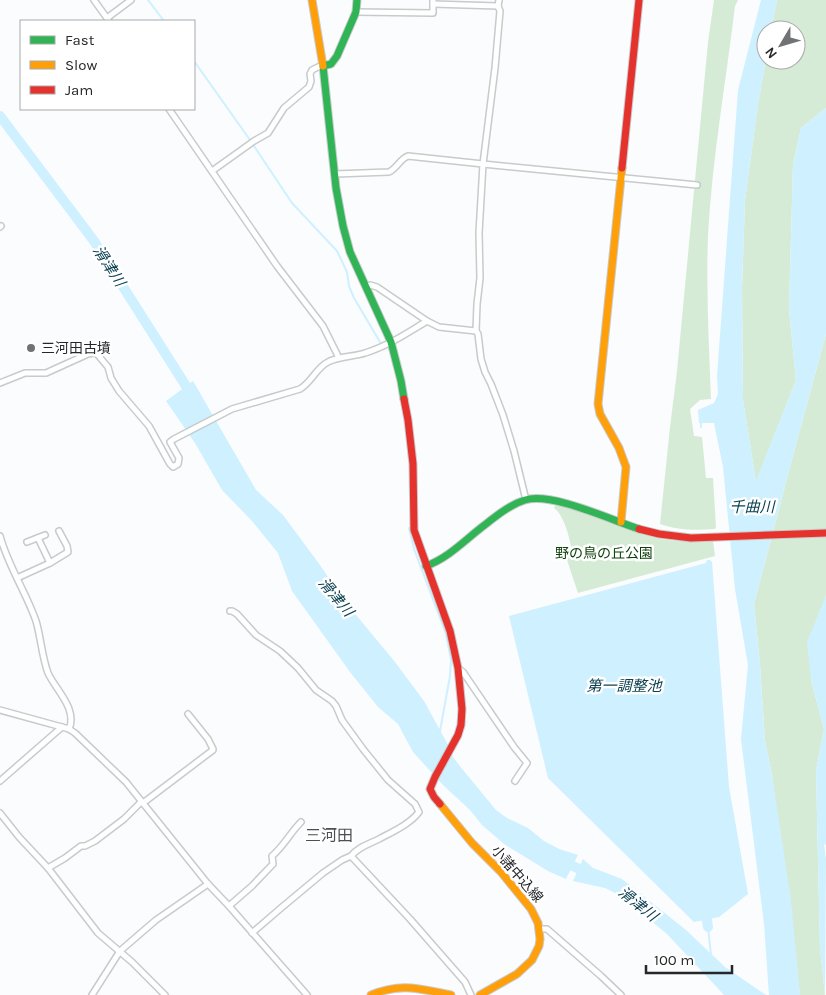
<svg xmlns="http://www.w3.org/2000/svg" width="826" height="995" font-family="Karla,'Noto Sans JP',sans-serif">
	<rect width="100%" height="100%" fill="#fafcfe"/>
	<g fill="#d6ebd6">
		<path d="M714 0H738L735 6C726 82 712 159 708 236 706 290 709 345 711 399L700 400 690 409 694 436 702 437 706 478H713L716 527 715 529C695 530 680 531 660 524L670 427 677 371 708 42Z"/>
		<path d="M777 0H826V108L801 128 793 165 789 309 796 380 756 482 743 400 742 287 745 200 758 104 766 59V60H796V30H771Z"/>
		<path d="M826 334V595L811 680 824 729 816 771 820 948 825 995H800L772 775 765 741 760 665 754 604 795 448Z"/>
		<path d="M556 504 572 508 661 539 676 541H713L715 556 578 593 565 554 572 552C570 539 564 515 554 508Z"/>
	</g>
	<g fill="#cef0ff">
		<path d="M761 0H777L771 30H766V59L758 105 745 200 742 287 743 400 756 481 796 380 789 309 793 165 801 128 826 108V334L795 448 754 604 760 665 765 741 772 775 791 900 800 995H769L764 924 741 739 748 665 735 589 723 467 714 423H699L698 410 714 403 718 394 717 376 738 90Z"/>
		<path d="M193 381 256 490 283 515 320 565 342 598 395 662 424 701 447 743 453 757 463 770 496 810 507 818 528 828 544 841 559 849 578 855 566 879 548 871 504 844 482 825 470 810 443 785 413 752 398 724 378 707 350 672 292 591 278 553 252 521 222 490 195 443 166 401Z"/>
		<path d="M707 560H710L712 562 729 787 748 894 719 917 694 922 548 778 509 616 706 563Z"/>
		<path d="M826 595V845L824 844 826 859 825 995 820 948 816 771 824 729 811 680 807 642Z"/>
		<path d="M583 859 593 868 622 879 686 930 725 967 766 995H724L667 934 638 910 615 893 605 888 573 881Z"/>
	</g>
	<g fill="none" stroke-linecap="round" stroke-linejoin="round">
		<g stroke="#cef0ff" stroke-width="2">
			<path d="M148 0 164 21"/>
			<path d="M194 61 250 140"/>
			<path d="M254 146 292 203 337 251 347 272 349 286 354 298 380 342"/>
			<path d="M701 423V427"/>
			<path d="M409 528 414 549 446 634 451 660 450 676 440 731"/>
			<path d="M708 927 711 955"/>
		</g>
		<g stroke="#cef0ff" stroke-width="10">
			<path d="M0 116 94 241 193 397"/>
			<path d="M560 860 590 874"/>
			<path d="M705 907 708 927"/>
		</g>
		<defs>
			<g id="street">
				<path d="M94 0 109 21"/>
				<path d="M499 0 498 6 500 11 495 68 483 164 479 233 480 278 477 304 476 331 478 334 481 359 485 372 491 384 503 415 514 451 526 500"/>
				<path d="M433 4 498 6"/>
				<path d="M356 12 433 13V0"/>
				<path d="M107 18 131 0"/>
				<path d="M169 109 277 266 323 326 339 358"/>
				<path d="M212 171 254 141 268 133 284 108 309 87 311 81 310 74 312 70 318 67 323 66"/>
				<path d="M335 174 389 172C397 168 400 159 408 156L483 164 697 185"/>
				<path d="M0 227 1 226"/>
				<path d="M366 287 370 285 377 287 427 321"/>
				<path d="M0 383 25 373H46L88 354 94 353 97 354 108 367 111 378 119 391 149 426 170 464 173 467 178 464 179 458 170 442 174 439 232 409 300 389C312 382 316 368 328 362 339 356 353 357 365 353 388 346 407 333 427 321L439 327 476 331"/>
				<path d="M0 536C8 566 26 592 36 621 41 638 42 657 48 673 55 689 78 709 69 729"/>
				<path d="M38 538 50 563"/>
				<path d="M27 542 45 535"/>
				<path d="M17 578 50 563 68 552 67 546 59 531"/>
				<path d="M230 611H232L237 614 256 635 280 651 298 668 316 690 332 701 336 706 342 720 363 749 388 780 415 804 419 812C410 824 392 832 379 839 369 844 358 847 351 856L410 919 465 982 471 995"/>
				<path d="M458 668 463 672 514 747 527 763 515 781"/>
				<path d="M0 710 69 729 75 733 126 782 208 884 229 906 307 995"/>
				<path d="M0 781 62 727"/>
				<path d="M0 813 19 837 48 868 98 933 132 962 165 995"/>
				<path d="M48 868 65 858 81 846H85L95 841 124 819 140 803H143L213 750V749L208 739 188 714"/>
				<path d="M229 906 252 886 273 864 272 856C284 846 290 833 301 822"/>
				<path d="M540 929H547L601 976 621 995"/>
				<path d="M252 933 281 908 323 873 342 860 351 856"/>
				<path d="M92 995 120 951 156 920 208 884"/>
			</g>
			<g id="fast">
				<path d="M357 0 356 12 337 56 331 64 323 66 336 188 343 226 350 252 391 342 401 381 404 399"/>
				<path d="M426 566C448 558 464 541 482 527 495 517 509 505 525 500 552 492 611 520 639 529"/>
			</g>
			<g id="slow">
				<path d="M312 0 323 66"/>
				<path d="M621 522 626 467 619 448 600 414 598 404 622 168"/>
				<path d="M440 804 472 843 501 872 531 909 538 923 540 939 539 946 532 960 517 974 480 995"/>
				<path d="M371 995C402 982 420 989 451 995"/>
			</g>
			<g id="jam">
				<path d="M622 168 639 0"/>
				<path d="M404 399 408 420 413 464 414 530 450 631 458 668 462 709 461 725 458 735 435 777 430 789 434 797 440 804"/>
				<path d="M639 529 659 534 691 538 826 533"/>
			</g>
		</defs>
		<use href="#street" stroke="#c8cacb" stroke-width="8"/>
		<use href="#fast" stroke="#c8cacb" stroke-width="9"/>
		<use href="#slow" stroke="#c8cacb" stroke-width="9"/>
		<use href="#jam" stroke="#c8cacb" stroke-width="9"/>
		<use href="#street" stroke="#feffff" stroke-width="5"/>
		<use href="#fast" stroke="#30b455" stroke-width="7"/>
		<use href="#slow" stroke="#ff9f0a" stroke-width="7"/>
		<use href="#jam" stroke="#e5322d" stroke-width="7"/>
	</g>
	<circle fill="#707273" stroke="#fff" stroke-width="2" cx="31" cy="348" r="5"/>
	<g text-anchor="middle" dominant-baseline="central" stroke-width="5" stroke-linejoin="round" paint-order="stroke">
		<g font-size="14" fill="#252728" stroke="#fff" text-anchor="start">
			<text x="41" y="348">三河田古墳</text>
		</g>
		<g font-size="14" fill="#0d420b" stroke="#fff">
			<text x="604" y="553">野の鳥の丘公園</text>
		</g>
		<g font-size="14" fill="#252728" stroke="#fff">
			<text transform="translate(517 874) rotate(49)">小諸中込線</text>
		</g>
		<g font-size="15" font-style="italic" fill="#0b4152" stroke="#fff">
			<text transform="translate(109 266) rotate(57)">滑津川</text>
			<text x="752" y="507">千曲川</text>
			<text transform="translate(336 597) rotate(50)">滑津川</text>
			<text x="624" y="686">第一調整池</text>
			<text transform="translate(638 904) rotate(39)">滑津川</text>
		</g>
		<g font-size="16" fill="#4d4f52" stroke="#fff">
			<text x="329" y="835">三河田</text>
		</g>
	</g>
	<rect x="20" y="20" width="175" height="90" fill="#ffffff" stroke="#a8a9a9"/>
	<rect x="30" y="36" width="25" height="8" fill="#30b455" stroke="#a8a9a9"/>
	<text x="65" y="45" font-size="15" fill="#252728">Fast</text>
	<rect x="30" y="61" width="25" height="8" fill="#ff9f0a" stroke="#a8a9a9"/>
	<text x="65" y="70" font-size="15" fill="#252728">Slow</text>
	<rect x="30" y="86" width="25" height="8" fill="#e5322d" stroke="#a8a9a9"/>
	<text x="65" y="95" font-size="15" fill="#252728">Jam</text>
	<g transform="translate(781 45) rotate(232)"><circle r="24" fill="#ffffff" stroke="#a8a9a9"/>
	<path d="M0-4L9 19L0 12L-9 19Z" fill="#707273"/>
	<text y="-8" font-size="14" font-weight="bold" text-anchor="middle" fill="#252728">N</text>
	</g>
	<path d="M646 965v8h86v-8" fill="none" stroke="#252728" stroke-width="2.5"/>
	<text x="654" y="965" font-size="15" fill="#252728" stroke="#ffffff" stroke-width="4" paint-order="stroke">100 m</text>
</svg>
